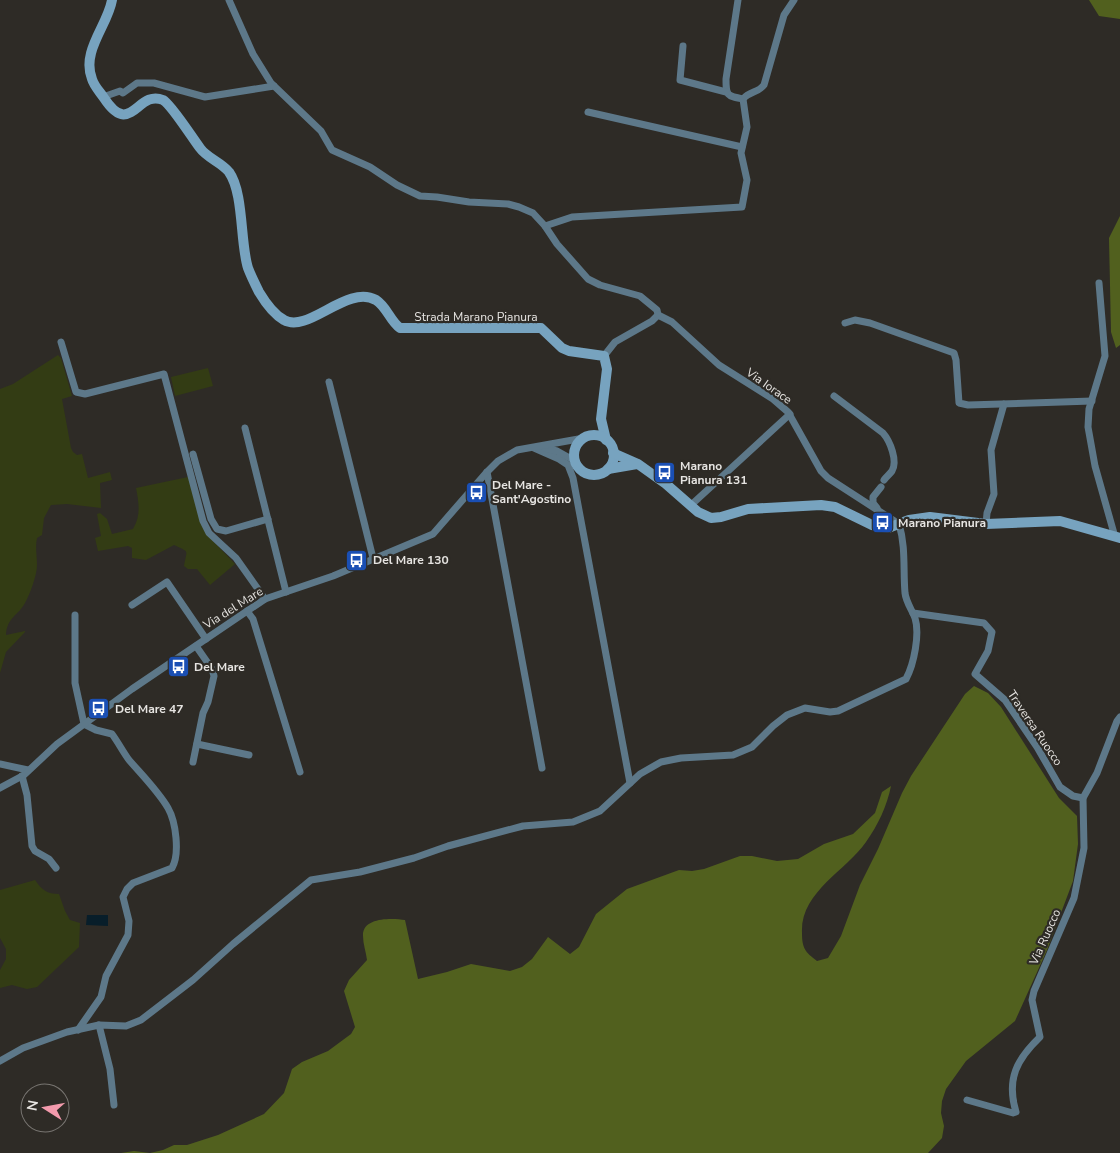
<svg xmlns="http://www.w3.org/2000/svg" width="1120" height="1153" font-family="'Nunito Sans',sans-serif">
	<rect width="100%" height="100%" fill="#2e2b26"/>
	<g fill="#333c14">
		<path d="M58 355 61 358 72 396 62 399 71 448 73 452 77 455 82 454 88 478 110 472 112 480 100 483 101 508 67 504 51 505 44 518 42 535 37 538C35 547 37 556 37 565 37 575 30 594 25 603 18 616 7 617 6 635L25 631V632L6 652 0 673V389L13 384Z"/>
		<path d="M208 368 213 386 175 396 171 377Z"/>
		<path d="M188 477 211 539 235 564 210 585 197 569H188L184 566C187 548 190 553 174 545L146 560 132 558V548L128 546 98 551 95 538 101 536 97 514 100 513 107 519 112 534 133 529C141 516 139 503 136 488Z"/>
		<path d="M35 880C42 890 47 894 59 894L65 911 70 920 80 923 79 947 37 987 27 989 12 985 0 988V970L6 959V949L0 938V890Z"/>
	</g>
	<g fill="#51601e">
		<path d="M1089 0H1120V19L1099 16Z"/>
		<path d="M1120 216V345L1116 348 1111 332 1109 238Z"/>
		<path d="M974 686 988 693 1001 707 1059 798 1077 816 1078 844 1073 881 1047 950 1015 1021 966 1061 946 1089 942 1101 941 1113 944 1126 942 1138 928 1153H121L134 1151 150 1153 163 1150 174 1145H187L218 1135 264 1114 284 1093 292 1069 302 1062 328 1051 351 1034 355 1027 344 991 349 980 367 960C366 952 363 944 363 936 362 917 392 918 405 920L418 979 447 972 471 964 510 971 522 967 532 959 548 937 570 954 579 947 596 914 627 889 679 870 692 871 704 869 740 856H752L777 861 798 859 824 844 853 834 875 813 882 792 891 786C887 806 878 825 866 842 846 871 800 892 802 933 802 948 805 952 817 961L828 958 841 936 860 885 878 849 902 793 911 776 965 694Z"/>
	</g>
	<path fill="#081e2a" d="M87 915H108V926L86 925Z"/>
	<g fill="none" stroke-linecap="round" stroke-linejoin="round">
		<g stroke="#5d7889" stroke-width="7">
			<path d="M229 0 253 54 271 83 321 131 332 150 370 167 397 185 420 196 437 197 469 202 508 204 519 207 533 213 545 226 557 244 588 279 600 285 640 296 657 310 658 315 652 321 615 342 604 356"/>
			<path d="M738 0 726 79C726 96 727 96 743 99"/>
			<path d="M683 46 680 80 726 92"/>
			<path d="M103 97 120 91 123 93 137 83H154L205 97 274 86"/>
			<path d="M588 112 742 147"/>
			<path d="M545 226 572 217 742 207 747 180 741 153 747 127 743 99C750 91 758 93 764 85L784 15 794 0"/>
			<path d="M1099 283 1105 356 1089 409 1088 427 1095 466 1115 537"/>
			<path d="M845 323 855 320 870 323 954 353 956 360 959 403 968 405 1092 401"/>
			<path d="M61 342 76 392 85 394 164 374 203 521 209 533 236 558 265 599"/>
			<path d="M329 382 373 558"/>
			<path d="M834 396 883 433C890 441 898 461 892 471 890 474 886 477 884 480"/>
			<path d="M245 428 286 592"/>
			<path d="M534 448 559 459 568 465 573 478 630 783"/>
			<path d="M545 448 557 451 575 461"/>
			<path d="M193 454 211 519 217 529 226 531 268 519"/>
			<path d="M487 472 542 768"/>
			<path d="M690 506 790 414"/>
			<path d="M877 508 873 503V497L881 487"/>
			<path d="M986 524 987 513 994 494 991 450 1004 404"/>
			<path d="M132 605 167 582 206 639"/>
			<path d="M247 611 253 619 300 772"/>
			<path d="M913 613 984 623 992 632 988 651 975 674 1005 700 1037 747 1060 787 1073 796 1083 798"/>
			<path d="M75 615V683L84 724 96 730 112 734C118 742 123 752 129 760 142 775 158 791 168 808 176 822 180 854 172 868L133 883 127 889 123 897 129 921 128 935 106 976 101 997 78 1030"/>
			<path d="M197 744 249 755"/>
			<path d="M193 762 203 713 208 702 214 676 212 669 196 646"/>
			<path d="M0 764 28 770"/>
			<path d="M22 776 27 795 32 846 35 851 49 859 56 868"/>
			<path d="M0 788 24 775 57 744 132 689 265 599 333 576 433 534 486 473 498 461 517 450 584 438"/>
			<path d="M99 1025 110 1069 114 1105"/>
			<path d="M0 1061 23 1048 67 1032 99 1025 126 1026 141 1020 193 980 233 944 311 880 360 872 414 858 448 846 523 826 573 822 600 811 640 774 661 762 681 758 733 755 752 747 773 726 787 715 805 708 830 712 838 711 906 679C914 664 920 634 915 618 912 610 906 602 905 593 903 570 906 547 899 524L828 478 821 471 788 412 773 399 719 365 672 322 658 315"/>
			<path d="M967 1100 1013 1113 1016 1112C1006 1079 1017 1059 1040 1037L1032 1000 1034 991 1074 898 1084 848 1083 798 1097 773 1117 721 1120 717"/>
		</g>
		<g stroke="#77a3bf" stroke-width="10">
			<path d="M112 0C108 25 81 51 92 79 94 86 100 92 104 98 131 139 137 89 163 100 171 104 193 139 200 148 207 158 221 162 229 172 244 193 240 243 248 268 251 276 255 284 259 292 265 302 273 314 284 320 308 334 347 284 376 300 387 307 390 321 400 328H541L562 348 569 351 604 356 607 369 601 419 606 440"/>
			<circle cx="594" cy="455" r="20"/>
			<path d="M613 453 638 464 666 484 698 512 711 518 721 517 748 509 821 505 835 507 872 525 888 528 909 520 930 517 986 524 1060 521 1120 538"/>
			<path d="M608 469 637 464"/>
		</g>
	</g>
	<defs>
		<symbol id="bus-square" viewBox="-11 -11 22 22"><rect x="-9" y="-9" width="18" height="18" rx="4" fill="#1a4fb4" stroke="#2e2b26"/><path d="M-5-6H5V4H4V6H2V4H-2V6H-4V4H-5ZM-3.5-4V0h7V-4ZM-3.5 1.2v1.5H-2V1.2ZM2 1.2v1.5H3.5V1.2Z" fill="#fff"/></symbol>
	</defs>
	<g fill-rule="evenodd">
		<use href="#bus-square" x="652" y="460" width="25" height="25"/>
		<use href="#bus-square" x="464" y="480" width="25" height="25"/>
		<use href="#bus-square" x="870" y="510" width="25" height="25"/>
		<use href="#bus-square" x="344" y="548" width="25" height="25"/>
		<use href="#bus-square" x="166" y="654" width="25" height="25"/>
		<use href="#bus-square" x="86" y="696" width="25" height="25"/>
	</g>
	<g text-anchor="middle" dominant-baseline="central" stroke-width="4.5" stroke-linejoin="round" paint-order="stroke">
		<g font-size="12" fill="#e6e4e1" stroke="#2e2b26">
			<text x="476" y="317">Strada Marano Pianura</text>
			<text transform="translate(769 386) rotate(35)">Via Iorace</text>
			<text transform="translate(233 608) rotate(-32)">Via del Mare</text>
			<text transform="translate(1035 728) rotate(56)">Traversa Ruocco</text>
			<text transform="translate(1045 937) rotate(-66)">Via Ruocco</text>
		</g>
		<g font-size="12" font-weight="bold" fill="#e6e4e1" stroke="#2e2b26" text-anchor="start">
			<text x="680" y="466">Marano<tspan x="680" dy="14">Pianura 131</tspan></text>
			<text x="492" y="485">Del Mare -<tspan x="492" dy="14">Sant'Agostino</tspan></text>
			<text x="898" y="523">Marano Pianura</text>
			<text x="373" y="560">Del Mare 130</text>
			<text x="194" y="667">Del Mare</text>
			<text x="115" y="709">Del Mare 47</text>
		</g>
	</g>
	<g transform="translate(45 1108) rotate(281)"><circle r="24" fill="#2e2b26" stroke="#787571"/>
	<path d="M0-4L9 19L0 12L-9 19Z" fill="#f29aac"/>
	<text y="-8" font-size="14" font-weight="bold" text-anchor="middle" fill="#e6e4e1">N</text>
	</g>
</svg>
